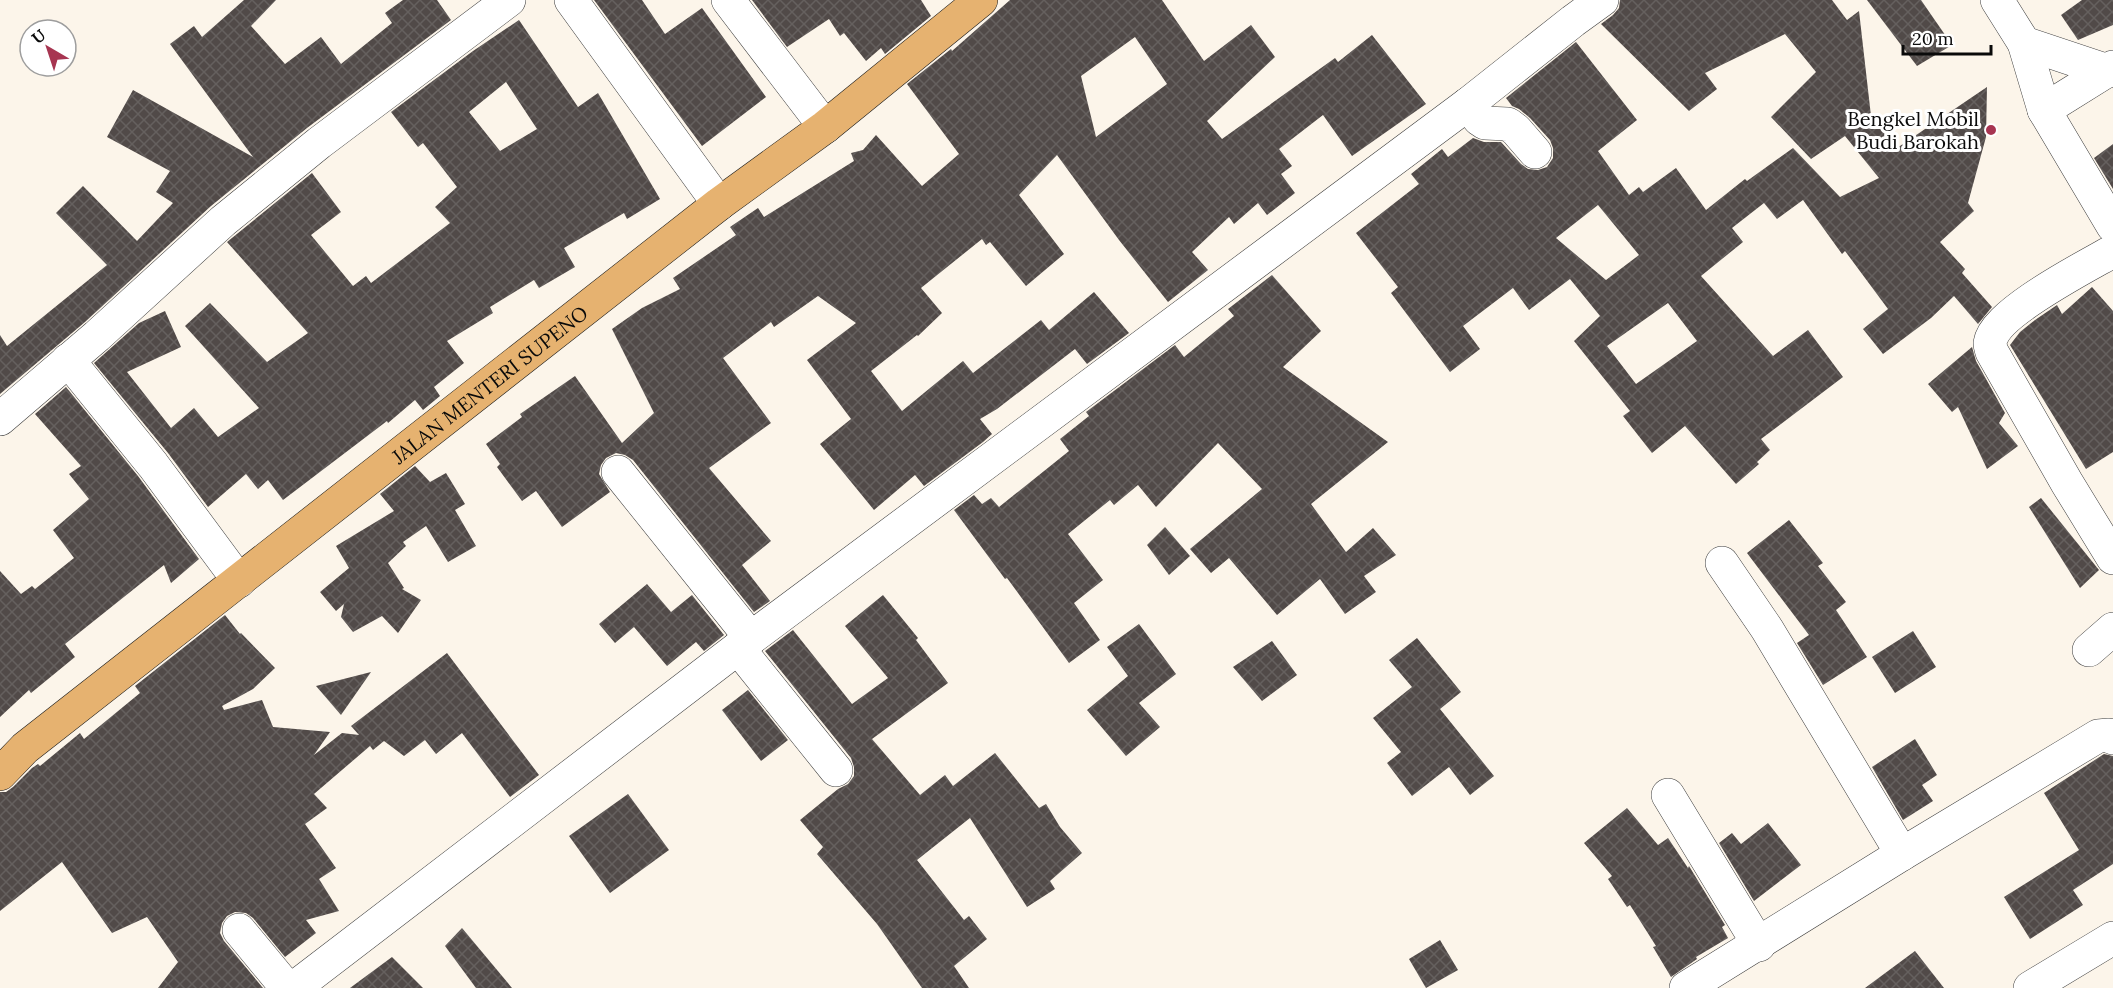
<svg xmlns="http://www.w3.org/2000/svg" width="2113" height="988" font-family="Lora,serif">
	<defs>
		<pattern id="building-cross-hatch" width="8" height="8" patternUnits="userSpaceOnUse" patternTransform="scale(1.5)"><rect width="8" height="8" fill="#514a48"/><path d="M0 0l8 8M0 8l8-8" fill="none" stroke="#65605e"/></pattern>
	</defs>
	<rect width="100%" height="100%" fill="#fcf5ea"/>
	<g fill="url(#building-cross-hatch)" fill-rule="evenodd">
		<path d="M244 0H276L251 26 285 64 321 37 341 64 392 23 385 13 403 0H437L451 20 307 128 211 206 85 322 0 394V335L7 346 107 265 56 213 83 186 137 241 173 203 156 192 170 171 107 137 133 90 253 157 170 44 194 26 202 37Z"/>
		<path d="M594 0H642L665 34 702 8 766 97 702 146Z"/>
		<path d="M752 0H921L931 16 885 54 881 48 866 61 844 33 840 36 829 19 787 47Z"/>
		<path d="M1010 0H1162L1204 61 1251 25 1275 57 1207 121 1222 139 1335 58 1338 62 1372 35 1426 104 1352 156 1323 115 1279 149 1292 166 1281 174 1295 193 1267 215 1258 203 1234 224 1229 217 1192 252 1208 270 1168 302 1119 240 1057 155 1019 195 1064 254 1026 286 990 242 986 245 982 239 921 288 942 313 918 336 917 335 871 371 902 411 963 361 973 373 1041 320 1049 330 1094 292 1129 333 1087 364 1075 349 997 409 980 419 992 434 983 442 924 486 915 475 874 510 820 444 851 419 807 360 856 323 818 296 774 327 771 322 723 358 771 423 709 468 771 541 742 565 770 601 754 612 633 460 625 455 616 453 606 458 601 465 599 474 610 492 562 527 536 491 522 501 497 467 500 464 486 444 522 417 520 414 575 376 622 443 654 413 612 329 642 308 680 289 673 278 736 235 730 227 758 208 764 217 854 161 851 153 863 150 876 135 922 186 959 154 907 84 951 49 952 51ZM1135 37 1167 84 1096 137 1081 76Z"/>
		<path d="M1620 0H1832L1847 20 1859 11 1871 116 1897 148 1987 87 1986 137 1968 203 1974 211 1940 242 1965 269 1962 273 1992 307 1978 324 1954 296 1931 318 1883 354 1863 329 1888 309 1845 251 1842 254 1803 200 1777 219 1764 203 1732 228 1743 242 1701 276 1773 356 1808 330 1843 377 1761 439 1770 450 1757 462 1759 464 1736 484 1685 426 1652 453 1623 416 1630 411 1574 341 1600 316 1570 279 1529 310 1513 288 1463 326 1480 349 1450 372 1391 293 1398 287 1356 233 1419 184 1411 174 1442 149 1448 157 1473 138 1484 142H1501L1521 164 1528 169 1538 170 1547 167 1553 158V148L1550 140 1530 118 1519 109 1512 106 1506 98 1576 42 1637 120 1598 151 1629 195 1639 187 1643 192 1676 168 1706 210 1745 179 1747 181 1793 148 1840 197 1879 178 1845 136 1811 159 1771 117 1816 72 1785 34 1705 73 1717 89 1689 111 1601 24 1613 15 1619 8ZM1598 205 1639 255 1606 280 1556 238ZM1668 303 1697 341 1636 384 1607 346Z"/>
		<path d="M1867 0H1921L1952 45 1917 66Z"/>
		<path d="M2082 0H2113V25L2078 40 2061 15Z"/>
		<path d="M519 20 578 107 598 93 660 199 627 219 624 213 564 248 575 267 539 288 534 280 490 307 493 313 447 341 464 363 434 387 440 396 423 410 415 400 388 423 387 421 283 500 268 480 258 489 246 474 208 507 168 453 94 363 139 323 165 311 181 347 127 372 171 428 194 408 218 437 259 408 185 326 210 303 267 362 308 333 227 242 312 173 341 212 311 235 353 286 366 276 371 283 450 223 435 207 457 187 423 143 418 147 391 112 473 51ZM506 82 537 129 500 151 469 112Z"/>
		<path d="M2113 144V189L2094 158Z"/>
		<path d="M1272 275 1321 331 1283 367 1388 442 1311 504 1346 552 1373 528 1396 555 1364 576 1376 592 1345 614 1320 579 1277 615 1229 558 1211 573 1190 549 1262 489 1218 443 1156 507 1138 485 1114 505 1110 500 1068 534 1103 580 1074 603 1100 640 1069 663 1007 578 1005 579 954 510 974 495 982 504 991 498 999 507 1069 451 1060 439 1089 416 1086 412 1175 345 1184 357 1234 316 1228 309Z"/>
		<path d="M2092 287 2113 311V452L2086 469 2010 345 2020 332 2035 320 2057 305 2062 314Z"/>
		<path d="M1972 347 1976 361 2005 413 1999 423 2018 446 1987 469 1958 407 1952 412 1928 384Z"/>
		<path d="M66 387 138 476 199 559 171 583 164 565 65 644 75 657 31 693 29 690 0 717V571L21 594 32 586 35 589 74 558 53 530 89 499 69 474 81 466 35 414Z"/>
		<path d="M415 466 430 482 446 473 465 504 455 510 476 546 448 562 426 526 403 542 406 546 388 563 404 588 402 589 421 600 398 633 382 616 353 632 341 617 344 604 336 611 320 592 349 568 336 546 394 511 380 494Z"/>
		<path d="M2041 498 2099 570 2080 588 2029 507Z"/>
		<path d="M1789 520 1823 563 1818 566 1846 602 1836 610 1867 657 1823 685 1797 643 1809 635 1747 553Z"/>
		<path d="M1165 527 1190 556 1169 575 1147 545Z"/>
		<path d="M647 584 671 612 692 595 724 635 704 651 696 642 667 666 634 627 615 643 599 624Z"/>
		<path d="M883 595 918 638 916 640 948 683 872 739 920 795 945 775 953 786 995 753 1039 808 1046 804 1060 827 1082 853 1050 881 1055 889 1027 907 970 818 917 860 964 920 969 916 987 939 954 966 969 988H922L877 924 817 854 823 847 800 820 838 789 848 784 854 776V767L851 758 765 651 793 630 852 704 888 678 845 626Z"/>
		<path d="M225 615 240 634 241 633 275 668 253 689 222 706 224 710 262 700 273 727 330 732 314 755 342 733 359 735 351 726 447 653 539 775 510 797 462 733 436 754 425 740 404 756 384 741 373 750 370 746 314 794 327 808 305 824 336 868 319 879 339 911 306 920 316 933 285 957 253 918 246 913 235 912 227 916 222 923 220 933 224 941 263 988H158L178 962 147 917 112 933 62 862 0 911V792H6L13 787 32 768 38 764 40 766 80 733 84 739 140 693 135 686Z"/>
		<path d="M1139 624 1176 674 1139 703 1160 727 1126 756 1087 710 1128 676 1107 647Z"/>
		<path d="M1913 631 1936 667 1895 693 1872 657Z"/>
		<path d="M1417 638 1461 692 1440 709 1494 776 1470 795 1449 767 1412 796 1387 763 1401 752 1373 718 1412 687 1389 660Z"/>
		<path d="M1272 641 1297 675 1262 701 1233 667Z"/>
		<path d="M371 672 341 715 316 686Z"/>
		<path d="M748 690 788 740 761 761 722 710Z"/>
		<path d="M1915 739 1937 775 1922 785 1933 801 1903 820 1872 767Z"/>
		<path d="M2104 754 2113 756V864L2073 890 2083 905 2030 939 2004 897 2079 850 2044 793Z"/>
		<path d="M628 794 669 850 610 893 569 836Z"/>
		<path d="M1627 808 1658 845 1668 838 1688 868 1689 866 1725 925 1722 927 1728 938 1696 957 1697 959 1671 977 1653 947 1656 946 1630 905 1627 907 1608 879 1612 876 1584 843Z"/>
		<path d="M1768 823 1801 865 1754 901 1719 843 1732 833 1741 844Z"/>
		<path d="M462 928 512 988H476L445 946Z"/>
		<path d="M1440 940 1458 970 1426 988 1409 959Z"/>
		<path d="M1915 951 1944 988H1865Z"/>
		<path d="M392 957 423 988H350Z"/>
	</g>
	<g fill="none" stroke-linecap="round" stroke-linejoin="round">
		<defs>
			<g id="minor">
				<path d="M571 0 719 204"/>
				<path d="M728 0 825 127"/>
				<path d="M1997 0 2024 43 2044 110 2113 226"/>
				<path d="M2024 43 2108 71"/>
				<path d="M1468 104 1479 119 1485 123 1508 124 1516 130 1535 152"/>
				<path d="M2044 110 2113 67"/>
				<path d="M2113 251C2087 266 1994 313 1990 343 1990 346 1991 349 1992 352L2067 483 2113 558"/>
				<path d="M68 360 153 465 239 581"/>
				<path d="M0 419 97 336 223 221 319 143 509 0"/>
				<path d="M618 472 751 638"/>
				<path d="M1722 563 1767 629 1902 854"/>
				<path d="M738 648 836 770"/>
				<path d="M2089 650 2113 629"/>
				<path d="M1668 795 1759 945"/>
				<path d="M239 930 287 988"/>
				<path d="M294 988 751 638 1468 104 1573 21 1602 0"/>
				<path d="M1686 988 1902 854 2098 736 2109 735 2113 738"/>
				<path d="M2030 988 2113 938"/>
			</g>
			<g id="major">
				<path id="s1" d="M0 774 25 748 719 204 825 127 981 0"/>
			</g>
		</defs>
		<use href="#minor" stroke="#3d3d3d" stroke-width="34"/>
		<use href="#major" stroke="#1b1b1b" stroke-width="34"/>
		<use href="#minor" stroke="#fff" stroke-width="33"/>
		<use href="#major" stroke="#e6b270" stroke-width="33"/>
	</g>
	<circle fill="#a73551" stroke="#fff" stroke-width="2" cx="1991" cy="130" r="6"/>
	<g text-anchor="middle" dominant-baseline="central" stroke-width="6" stroke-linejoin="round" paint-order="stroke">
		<g font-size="20" fill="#0a0a0a" stroke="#fff" text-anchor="end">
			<text x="1979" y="118">Bengkel Mobil<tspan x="1979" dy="23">Budi Barokah</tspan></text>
		</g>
		<g font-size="20" fill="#0a0a0a" stroke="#fff">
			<text stroke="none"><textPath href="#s1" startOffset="626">JALAN MENTERI SUPENO</textPath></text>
		</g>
	</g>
	<g transform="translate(48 48) rotate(321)"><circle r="28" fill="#ffffff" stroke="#9d9d9d" stroke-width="1.5"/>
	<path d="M0-4.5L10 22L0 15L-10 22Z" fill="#a73551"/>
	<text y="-9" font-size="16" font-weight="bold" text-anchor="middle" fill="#0a0a0a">U</text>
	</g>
	<path d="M1903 45v9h88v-9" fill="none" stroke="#0a0a0a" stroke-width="3"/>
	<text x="1912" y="45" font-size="18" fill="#0a0a0a" stroke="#ffffff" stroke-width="4.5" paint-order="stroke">20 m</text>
</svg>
